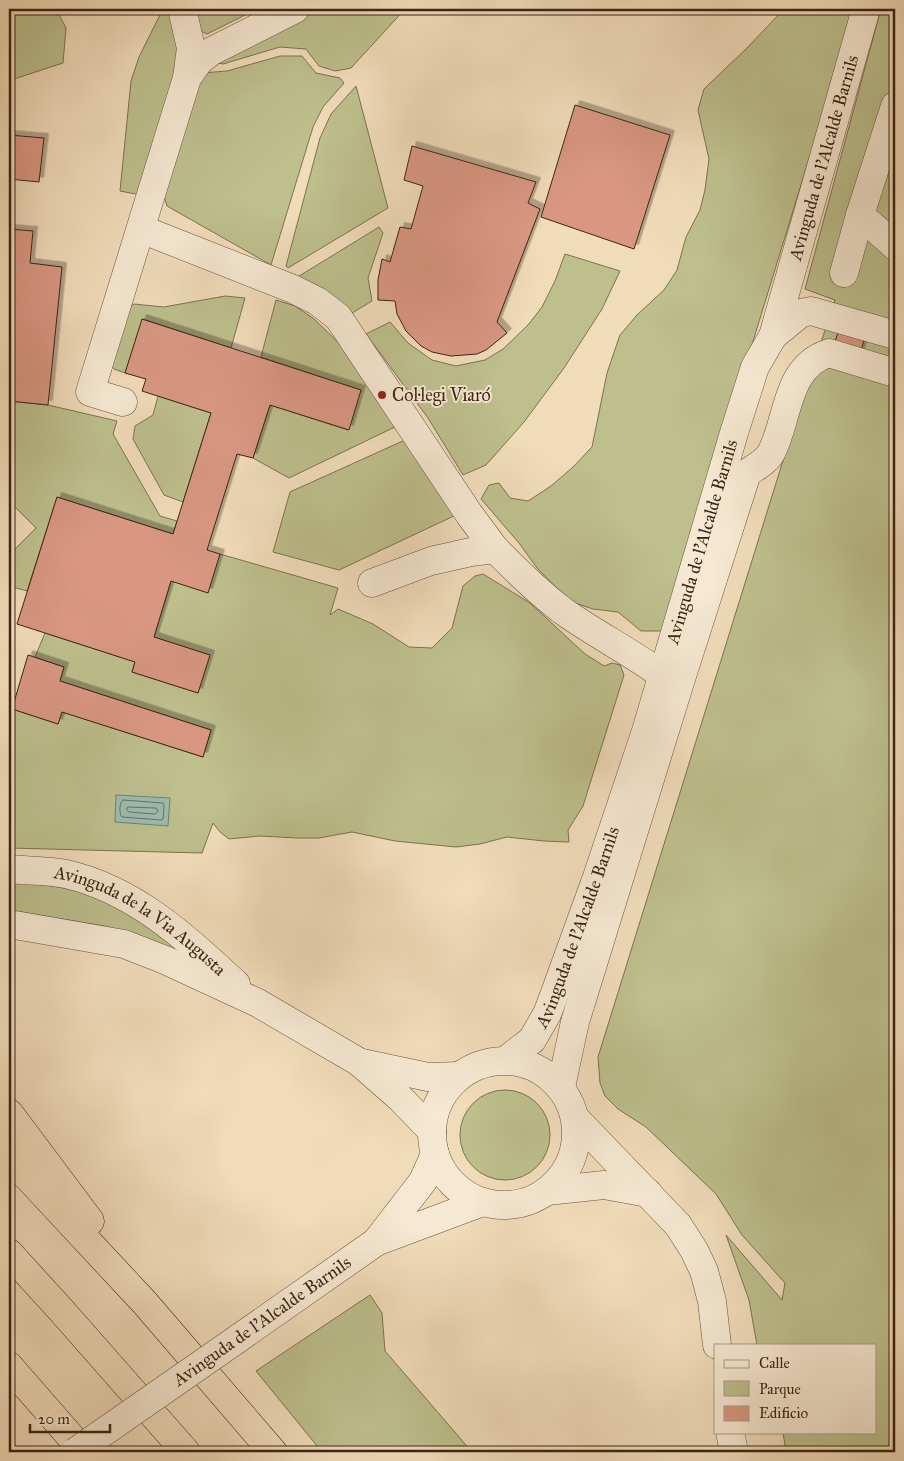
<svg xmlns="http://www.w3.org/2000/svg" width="904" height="1461" font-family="'IM FELL Great Primer',serif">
	<defs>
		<filter id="shadow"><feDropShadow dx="4.5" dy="-4.5" stdDeviation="0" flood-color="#0004"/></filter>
	</defs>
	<rect width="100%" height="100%" fill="#f1dcba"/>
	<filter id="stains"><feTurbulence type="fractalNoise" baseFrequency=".004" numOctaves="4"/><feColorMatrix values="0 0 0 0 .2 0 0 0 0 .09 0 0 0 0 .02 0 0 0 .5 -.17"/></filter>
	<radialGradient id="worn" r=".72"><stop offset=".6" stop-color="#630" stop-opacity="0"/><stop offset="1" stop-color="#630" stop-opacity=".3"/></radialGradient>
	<g fill="#bdbf8d" stroke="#7c7250">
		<path d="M9 9H56L66 28 63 63 11 80 9 79Z"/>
		<path d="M163 9H173L181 47 141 195 120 191 131 81 139 57Z"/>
		<path d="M194 9H257L207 34 199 30Z"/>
		<path d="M309 9H405L351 68 335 71 319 66 306 49 280 47 223 64 210 61 304 13Z"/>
		<path d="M784 9H855L664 631H641L618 612 593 609 569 601 537 568 519 543 481 499 489 485 499 483 510 498 528 501 551 486 573 467 592 447 607 373 620 335 637 315 664 290 677 270 686 237 700 210 705 190 709 159 698 110 704 89 747 48Z"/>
		<path d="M881 9H895V1452H786L783 1432H875V1345H757L749 1300 726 1235 782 1300 785 1283 742 1235 716 1194 646 1127 618 1109 605 1096 600 1083 598 1057 799 409 835 300 805 289Z"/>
		<path d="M280 56H302L316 73 340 78 344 83 323 107 313 127 271 265 167 206 163 193 201 73 227 71Z"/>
		<path d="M356 86 388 208 288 268 286 266 320 138 331 114Z"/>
		<path d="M379 227 383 233 368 278 372 301 349 315 336 298 296 278Z"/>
		<path d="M565 254 620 271 602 309 564 368 524 422 486 465 463 475 428 418 366 334 390 322 408 343 432 360 456 366 485 360 503 349 528 325 542 307 555 281Z"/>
		<path d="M225 296 245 298 231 348 143 319 125 373 114 369 108 361 125 310 134 304 164 307Z"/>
		<path d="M276 300 295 306 314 319 345 349 397 426 289 478 253 458 270 405 348 430 361 390 261 357Z"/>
		<path d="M158 396 211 413 183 502 164 495 133 439 135 426 153 415Z"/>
		<path d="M9 401 48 405 117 421 113 434 160 516 177 521 173 534 57 497 27 591 9 586V555L36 528 9 501Z"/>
		<path d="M405 440 456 515 339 570 273 552 290 492Z"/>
		<path d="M220 554 338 588 330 615 338 609 373 624 409 647 432 648 452 628 463 586 475 576 483 574 530 603 585 654 604 666 612 663 620 665 624 675 583 806 568 830 569 842 544 841 507 837 480 844 456 847 395 841 352 832 319 838H298L260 836 229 839 220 832 213 823 202 853 9 848V717L12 709 58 724 62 712 203 757 211 730 60 681 64 667 35 657 45 633 135 662 132 672 198 693 209 655 154 637 171 581Z"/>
		<path d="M9 881C37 884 66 886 92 896 127 908 157 934 188 955L137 935 104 926 9 910Z"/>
		<circle cx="505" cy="1135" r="45"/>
		<path d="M370 1295 382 1313 385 1351 472 1452H322L256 1371Z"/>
	</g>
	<path fill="#9bbcb0" stroke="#757f71" d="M116 795 170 798 168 826 115 822Z"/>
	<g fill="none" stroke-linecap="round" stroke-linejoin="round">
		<g stroke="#6c7061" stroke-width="1">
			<path d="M123 800 163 803 164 805 163 819 161 820 122 817C119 814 119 803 123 800Z"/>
			<path d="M128 807 156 808 158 811 155 814 129 812 127 810Z"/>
		</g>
	</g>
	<g fill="#d99782" stroke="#3c2412" filter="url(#shadow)">
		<path d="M575 105 670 135 634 249 541 217Z"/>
		<path d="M9 135 44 138 39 182 9 179Z"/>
		<path d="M412 146 536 182 528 203 540 209 497 322 507 333 486 350 477 354 451 356 432 352 421 346 406 331 397 314 395 301 378 300V280L382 259 390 262 400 227 411 229 423 186 404 180Z"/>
		<path d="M9 229 33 231 30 263 62 267 48 405 9 401Z"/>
		<path d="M142 319 361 390 349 430 270 405 253 458 237 454 207 550 220 554 208 593 171 581 154 637 210 655 198 693 132 672 135 662 17 624 57 497 173 534 211 413 142 391 146 379 125 373Z"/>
		<path d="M840 326 866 334 860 353 834 345Z"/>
		<path d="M28 655 64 667 60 681 211 730 203 757 62 712 58 724 12 709Z"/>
	</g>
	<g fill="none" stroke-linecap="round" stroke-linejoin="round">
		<defs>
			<g id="minor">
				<path d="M187 78 199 61 212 51 295 9"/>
				<path d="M860 215 895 246"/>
				<path d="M141 229 293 289 317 301 338 317 469 514 495 549"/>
				<path d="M844 273 860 215 895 106"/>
				<path d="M773 336 801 313 811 311 895 335"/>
				<path d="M123 402 90 392 187 78 191 48 182 9"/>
				<path d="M372 583 431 561 471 552 495 549C517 571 538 592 563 611 595 634 631 652 662 675"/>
				<path id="s1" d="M9 869C27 871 47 870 66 874 135 890 185 937 236 984"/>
				<path d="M9 924 124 944 165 960 258 1003 359 1062 399 1097 432 1131"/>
				<path id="s2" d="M506 1060 532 1040 547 1014 552 1001 597 877 646 731 734 433 755 367 773 336 866 9"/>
				<circle cx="504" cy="1133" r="72"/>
				<path d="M362 1063 428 1077 459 1076"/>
				<path d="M561 1087 575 1022 680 682 747 473C754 468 767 461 771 453 789 419 785 367 829 353L895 373"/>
				<path d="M575 1118 678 1225 694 1250 704 1271 712 1301 717 1345"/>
				<path d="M547 1191 604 1185 648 1193"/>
				<path d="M376 1242 423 1181 435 1154"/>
				<path d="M236 1340 376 1242 483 1202"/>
				<path d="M730 1432 734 1452"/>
			</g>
			<g id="highway">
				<path d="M9 1113 90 1221"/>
				<path d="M9 1157 145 1303 273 1452"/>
				<path d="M9 1253 61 1310 186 1452"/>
				<path d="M9 1366 84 1452"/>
			</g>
		</defs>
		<use href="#minor" stroke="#69523c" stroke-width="29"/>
		<use href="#highway" stroke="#3c2412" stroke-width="29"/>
		<use href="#minor" stroke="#f6e8d2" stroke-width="28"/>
		<use href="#highway" stroke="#f1dcba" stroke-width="28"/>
		<defs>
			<path id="minor-bridge" d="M75 1452 236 1340"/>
		</defs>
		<use href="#minor-bridge" stroke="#69523c" stroke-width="29" stroke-linecap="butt"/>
		<use href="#minor-bridge" stroke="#f6e8d2" stroke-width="28"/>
	</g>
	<circle fill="#8f2418" stroke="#f6e8d2" stroke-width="2" cx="382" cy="395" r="5"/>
	<g text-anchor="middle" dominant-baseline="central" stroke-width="4" stroke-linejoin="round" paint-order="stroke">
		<g font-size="18" fill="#3c2412" stroke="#f6e8d2">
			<text stroke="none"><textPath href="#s2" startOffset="964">Avinguda de l'Alcalde Barnils</textPath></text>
			<text stroke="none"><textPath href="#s2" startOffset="560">Avinguda de l'Alcalde Barnils</textPath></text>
			<text stroke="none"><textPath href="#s1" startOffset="145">Avinguda de la Via Augusta</textPath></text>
			<text stroke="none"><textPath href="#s2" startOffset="155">Avinguda de l'Alcalde Barnils</textPath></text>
			<text transform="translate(262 1321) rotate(-35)">Avinguda de l'Alcalde Barnils</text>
		</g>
		<g font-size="18" fill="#3c2412" stroke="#f6e8d2" text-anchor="start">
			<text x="392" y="395">Col·legi Viaró</text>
		</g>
	</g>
	<rect width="904" height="1461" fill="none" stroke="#f1dcba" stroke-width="30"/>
	<rect x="10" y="10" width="884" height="1441" fill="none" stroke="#3c2412" stroke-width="2.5"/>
	<rect x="15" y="15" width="874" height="1431" fill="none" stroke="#3c2412"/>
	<rect x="714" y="1344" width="162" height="90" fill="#f6e8d2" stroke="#ac9a85"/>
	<rect x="724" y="1360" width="25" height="8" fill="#f6e8d2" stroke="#ac9a85"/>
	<text x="759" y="1368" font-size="15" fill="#3c2412">Calle</text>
	<rect x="724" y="1381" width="25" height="15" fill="#bdbf8d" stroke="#ac9a85"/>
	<text x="759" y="1394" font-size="15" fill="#3c2412">Parque</text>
	<rect x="724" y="1406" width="25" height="15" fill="#d99782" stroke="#ac9a85"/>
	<text x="759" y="1418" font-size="15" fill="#3c2412">Edificio</text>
	<path d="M30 1424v8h80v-8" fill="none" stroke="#3c2412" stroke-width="2.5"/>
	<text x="38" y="1424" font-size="15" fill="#3c2412" stroke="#f6e8d2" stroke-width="4" paint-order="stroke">20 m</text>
	<rect width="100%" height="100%" filter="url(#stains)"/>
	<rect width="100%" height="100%" fill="url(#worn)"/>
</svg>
